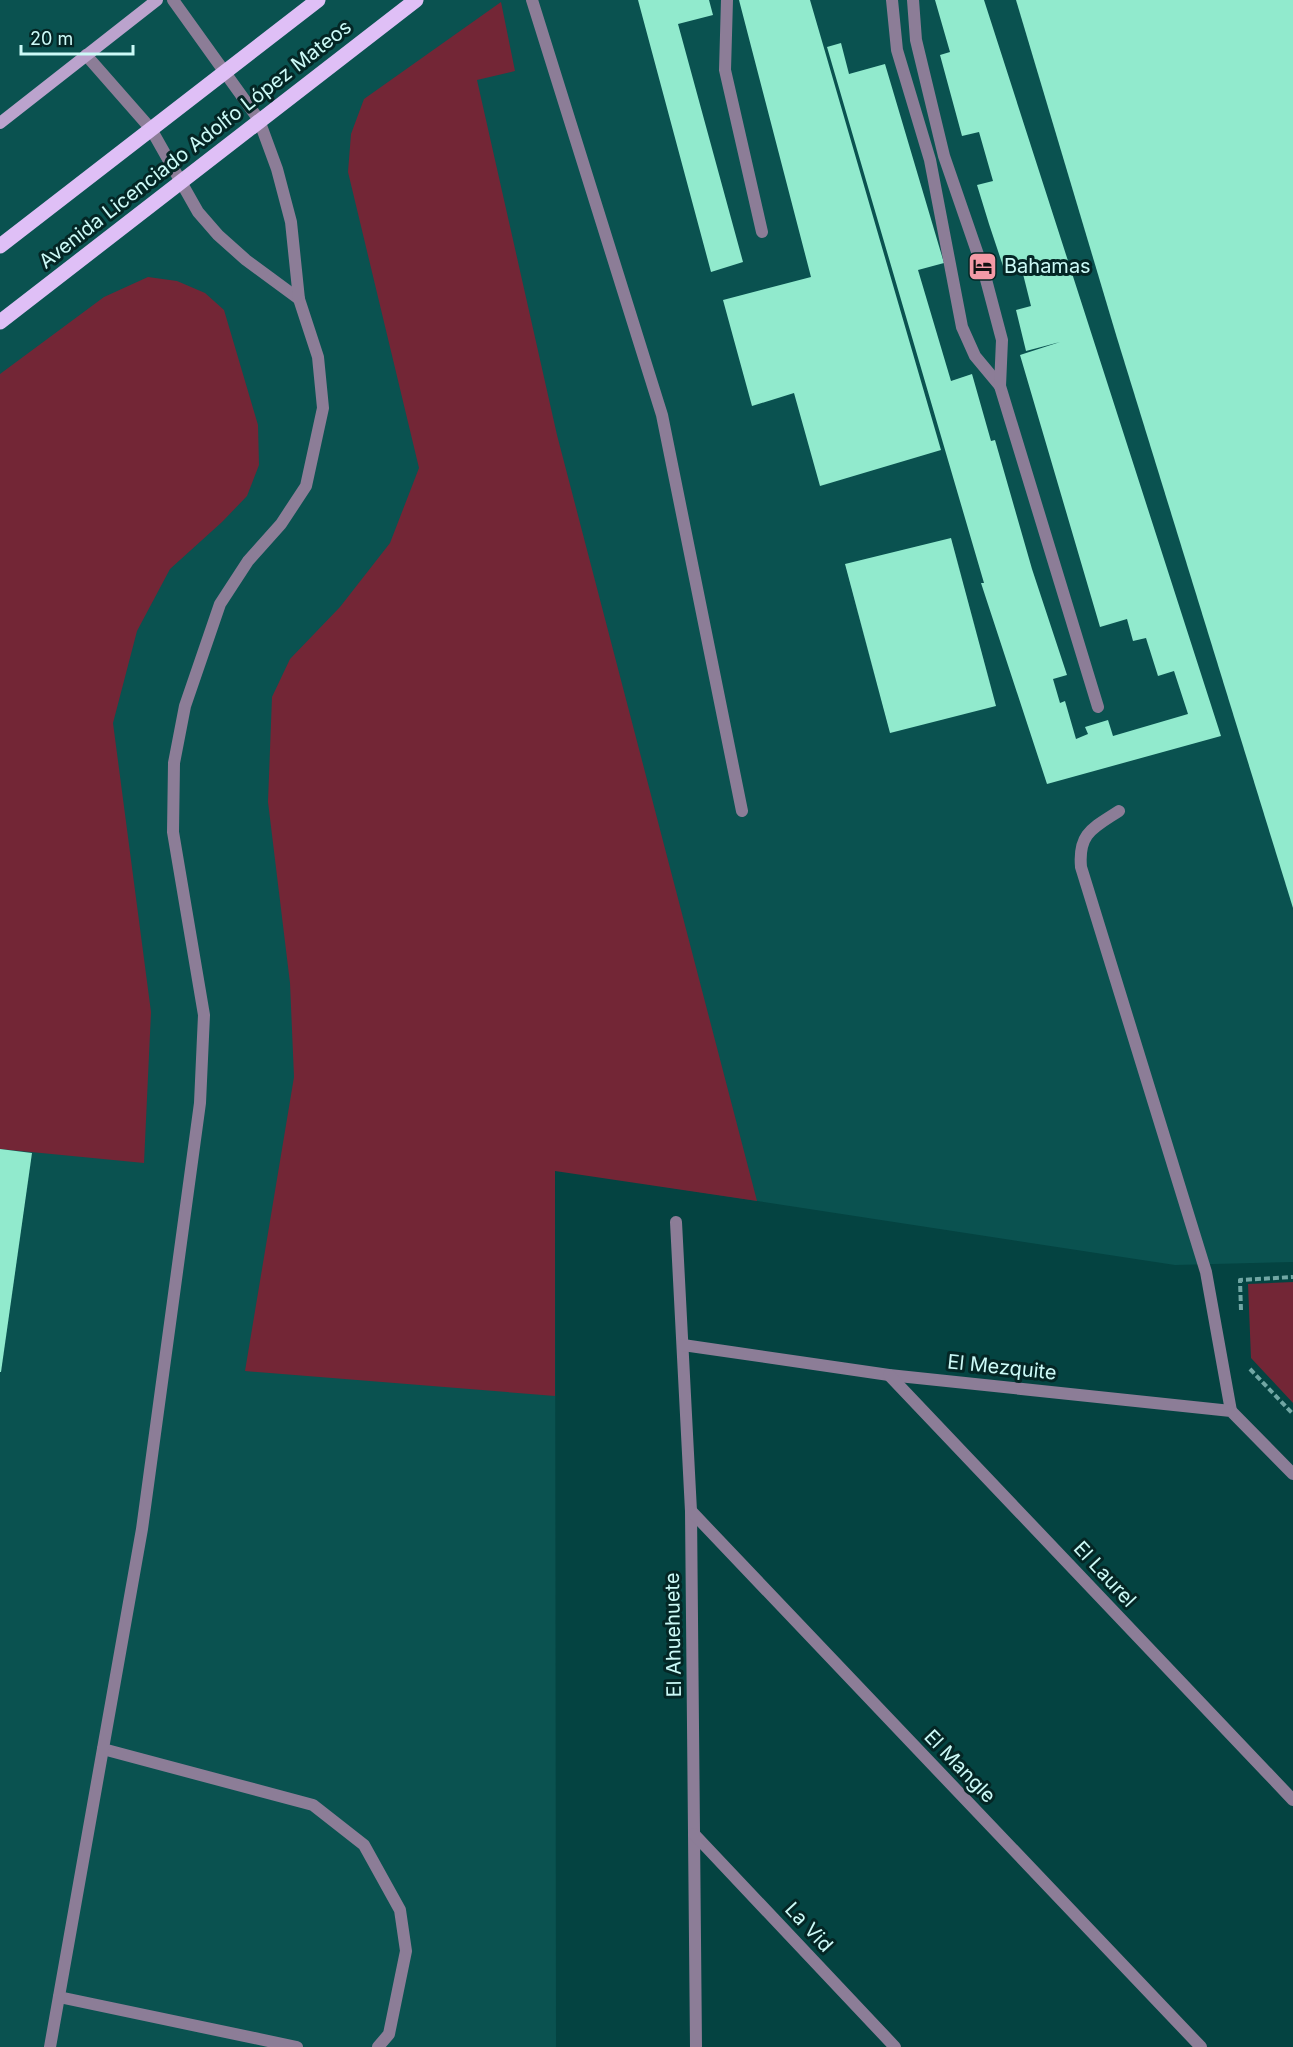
<svg xmlns="http://www.w3.org/2000/svg" width="1293" height="2047" font-family="Inter,sans-serif">
	<rect width="100%" height="100%" fill="#044341"/>
	<path fill="#0a5250" d="M0 0H1293V1262L1175 1265 555 1170 556 2047H0Z"/>
	<g fill="#732636">
		<path d="M501 2 515 71 477 80 557 435 757 1201 555 1171V1396L245 1371 294 1077 290 983 268 802 272 697 290 659 340 607 390 543 419 468 348 172 351 134 364 99Z"/>
		<path d="M148 277 177 281 205 293 224 310 258 425 259 465 247 496 222 522 170 569 137 631 113 723 151 1012 144 1163 0 1149V374L104 297Z"/>
		<path d="M1293 1282V1403L1251 1358 1248 1284Z"/>
	</g>
	<g fill="#91eacd">
		<path d="M638 0H709L713 15 678 24 743 262 711 272Z"/>
		<path d="M739 0H810L941 450 820 486 794 393 752 406 723 300 811 277Z"/>
		<path d="M935 0H984L1221 736 1047 784 981 583H984L827 47 841 43 849 74 885 64 944 263 918 270 951 381 972 374 991 441 995 440 1032 569 1067 675 1053 679 1060 703 1065 701 1076 739 1088 734 1085 727 1108 720 1113 736 1188 714 1174 671 1158 676 1146 638 1133 641 1127 619 1100 627 1020 355 1060 342 1026 351 1016 310 1031 306 1020 262 1003 266 989 224 977 185 993 181 979 132 962 136 940 55 950 52Z"/>
		<path d="M1016 0H1293V908L1117 338Z"/>
		<path d="M951 538 996 706 890 733 845 564Z"/>
		<path d="M0 1149 32 1153 1 1372H0Z"/>
	</g>
	<g fill="none" stroke-linecap="round" stroke-linejoin="round">
		<g stroke="#71a7a4" stroke-width="4" stroke-dasharray="6 3" stroke-linecap="butt">
			<path d="M1241 1310 1240 1280 1293 1277"/>
			<path d="M1250 1369 1293 1414"/>
		</g>
		<g stroke="#8c7d97" stroke-width="12">
			<path d="M532 0 662 415 742 811"/>
			<path d="M727 0 725 70 762 232"/>
			<path d="M892 0 897 50 930 160 962 327 975 356 1000 386"/>
			<path d="M913 0 916 40 944 156 984 272 1002 340 1000 386 1098 707"/>
			<path d="M86 55 151 129 198 212 218 235 246 260 299 299"/>
			<path d="M1119 811C1093 828 1078 833 1081 867L1206 1272 1231 1411"/>
			<path d="M103 1749 313 1805 364 1845 400 1910 406 1951 389 2034 378 2047"/>
			<path d="M59 1997 297 2047"/>
			<path d="M50 2047 142 1529 200 1103 204 1015 173 832 174 763 185 706 220 604 248 561 281 524 306 486 323 408 318 357 299 299 291 222 277 169 259 120 173 0"/>
		</g>
		<g stroke="#8c7d97" stroke-width="12">
			<path d="M676 1222 691 1511 696 2047"/>
			<path d="M683 1345 889 1375 1231 1411 1293 1474"/>
			<path d="M889 1375 1293 1800"/>
			<path d="M691 1511 1201 2047"/>
			<path d="M694 1834 895 2047"/>
		</g>
		<path stroke="#bba3cd" stroke-width="12" d="M0 123 157 0"/>
		<g stroke="#dfbff6" stroke-width="15">
			<path d="M0 246 318 0"/>
			<path d="M0 322 416 0"/>
		</g>
	</g>
	<defs>
		<symbol id="hotel-square" viewBox="-11 -11 22 22"><rect x="-9" y="-9" width="18" height="18" rx="4" fill="#f49aa6" stroke="#042625"/><path d="M-6-4.5h1.5V1H6V5H4.5V3h-9V5H-6ZM-4 0a1.8 1.8 0 1 1 3.6 0ZM.5 0V-2.5h3Q6-2.5 6 0Z" fill="#111"/></symbol>
	</defs>
	<g fill-rule="evenodd">
		<use href="#hotel-square" x="966" y="250" width="33" height="33"/>
	</g>
	<g text-anchor="middle" dominant-baseline="central" stroke-width="6" stroke-linejoin="round" paint-order="stroke">
		<g font-size="20" fill="#ccfaf7" stroke="#042625">
			<text transform="translate(195 144) rotate(-38)">Avenida Licenciado Adolfo López Mateos</text>
			<text transform="translate(1002 1367) rotate(6)">El Mezquite</text>
			<text transform="translate(1105 1574) rotate(47)">El Laurel</text>
			<text transform="translate(673 1635) rotate(-91)">El Ahuehuete</text>
			<text transform="translate(960 1766) rotate(46)">El Mangle</text>
			<text transform="translate(809 1927) rotate(47)">La Vid</text>
		</g>
		<g font-size="20" fill="#ccfaf7" stroke="#042625" text-anchor="start">
			<text x="1004" y="266">Bahamas</text>
		</g>
	</g>
	<path d="M21 45v9h112v-9" fill="none" stroke="#ccfaf7" stroke-width="3"/>
	<text x="30" y="45" font-size="18" fill="#ccfaf7" stroke="#042625" stroke-width="4.5" paint-order="stroke">20 m</text>
</svg>
